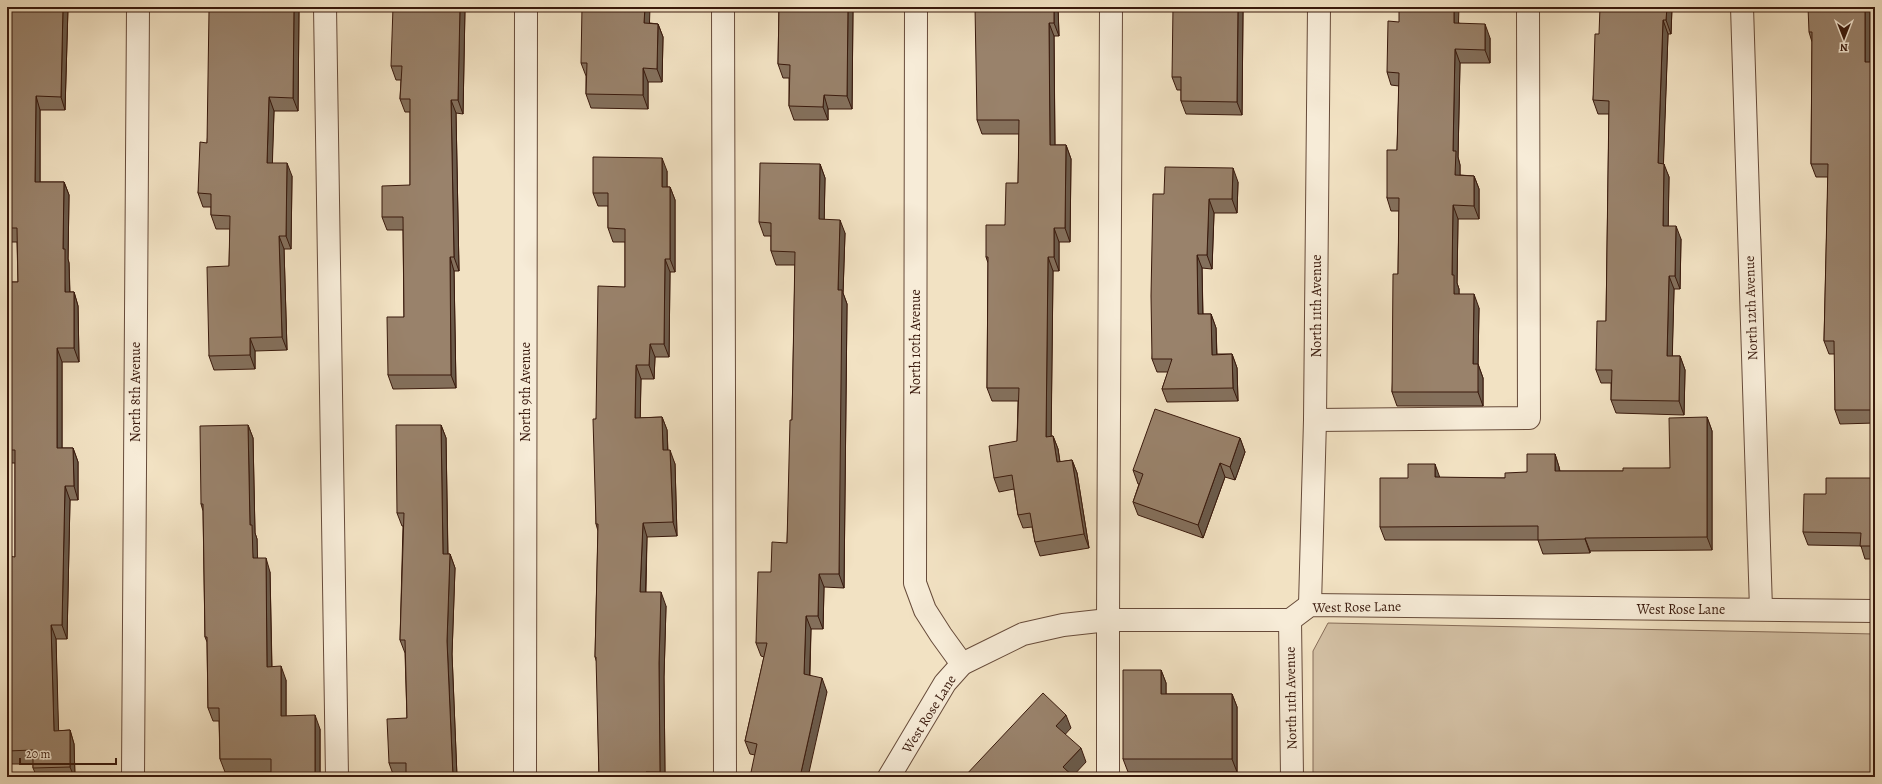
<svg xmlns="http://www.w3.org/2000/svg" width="1882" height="784" font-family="Alegreya,serif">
	<rect width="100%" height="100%" fill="#f2e2c3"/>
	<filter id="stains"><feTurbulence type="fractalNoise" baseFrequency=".005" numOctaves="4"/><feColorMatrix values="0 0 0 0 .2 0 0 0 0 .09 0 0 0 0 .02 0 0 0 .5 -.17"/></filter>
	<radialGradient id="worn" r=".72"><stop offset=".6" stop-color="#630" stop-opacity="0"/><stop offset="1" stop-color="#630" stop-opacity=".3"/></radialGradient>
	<path fill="#d3c0a4" stroke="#866c58" d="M1328 623 1875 634V777H1313V651Z"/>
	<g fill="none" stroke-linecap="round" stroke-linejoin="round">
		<defs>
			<g id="minor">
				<path d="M325 7 337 777"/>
				<path d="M723 7 725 777"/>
				<path d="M916 7 915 583 925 610 941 635 962 664"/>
				<path d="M1742 7 1761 609"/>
				<path d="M1315 420 1529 418 1528 7"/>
				<path d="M1310 605 1315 420 1319 7"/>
				<path d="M1290 620 1292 777"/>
				<path d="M133 777 138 7"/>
				<path d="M525 777 526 7"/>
				<path d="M889 777 945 683 962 664 1023 634 1063 625 1108 620H1290L1310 605 1875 611"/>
				<path d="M1108 777V620L1111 7"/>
			</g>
		</defs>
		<use href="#minor" stroke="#674b3a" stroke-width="24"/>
		<use href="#minor" stroke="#f7ecd8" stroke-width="22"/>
	</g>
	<g fill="#84705c" stroke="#39190c">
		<path d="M7 7H68L65 110H40V182H64L69 195 68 259 69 263 70 292H74L78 306 79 362H62V448H73L78 462V500H70L67 639H56L58 731 70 730 74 744 75 777H37L33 768V764H12L7 751V630L15 557V463H7V282H18L17 242H7Z"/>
		<path d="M219 7H299L298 111H274L272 163 292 176 291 249H284L287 350 255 351V369L214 370 209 356 229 266 230 229H216L211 215V207H203L198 193 207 143Z"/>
		<path d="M465 7 463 114 456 113 459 271H454L456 388 393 389 388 375 404 317 403 230H387L382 217 410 185V112H405L400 99 401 80H396L391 66Z"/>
		<path d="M779 7H853L852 109H828V120H794L789 106V78H783L778 64Z"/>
		<path d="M1058 7 1059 36H1054L1055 145H1066L1071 159 1070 242H1059V271H1053L1051 436H1053L1058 449 1060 462 1072 460 1077 473 1089 548 1040 556 1035 542 1032 527 1023 528 1018 515 1014 489 999 492 994 478 1017 441 1018 401H992L987 388 988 263 986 257 1005 225 1018 183 1019 134H982L977 120Z"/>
		<path d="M1672 7 1671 34H1668L1663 164 1669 177 1668 226 1681 239 1680 289H1674L1672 356H1680L1685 370 1684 415 1616 413 1611 400V383H1601L1596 370 1606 321 1609 114H1598L1593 100 1599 34Z"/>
		<path d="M1870 7V62H1875V423L1840 424 1835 410V354H1829L1824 341 1828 177H1816L1811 164 1812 42 1809 32Z"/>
		<path d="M1243 10 1242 115 1186 114 1181 101V90H1177L1172 77Z"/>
		<path d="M650 23 658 24 663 37 662 82H648V109L591 108 586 94V76L581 63Z"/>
		<path d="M1459 23 1490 38V63H1460L1458 157 1460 165V175L1474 176 1479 189V219H1458L1457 283 1459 289V294L1479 308 1478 364 1483 378V406H1397L1392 392 1398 274 1399 211H1391L1387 198 1397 150 1399 86 1391 85 1387 72Z"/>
		<path d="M820 164 825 178 824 220 845 233 843 293 847 304 844 588 824 587 823 629H811L810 675 827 692 755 755 750 754 745 741 764 657 761 656 756 643 771 572 787 543 792 420 795 265H776L771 251V236H764L759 222Z"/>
		<path d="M667 171V187H670L675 200V272H670L669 357H655L654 379H641L640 418 662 417 667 430 668 450 675 464 677 536 647 537 646 592 666 606 664 677 665 777H599L597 663 595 657 598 531 596 524V419L625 287V242H613L608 228V206H598L593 193Z"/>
		<path d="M1238 182 1237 213H1214L1212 269 1202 268 1203 314H1211L1216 328 1217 354H1232L1237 368 1238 401 1167 402 1162 389 1168 372H1157L1152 359 1164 194Z"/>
		<path d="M1707 417 1712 431V550L1590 551V553L1543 554 1538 540H1385L1380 527 1408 478H1505L1527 472 1555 454 1559 467 1560 471H1623L1670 468Z"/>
		<path d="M248 425 253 438 255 533 257 539V558L270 572 272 667 286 680V716L320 729V777H272L271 772H225L220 759 219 721H213L208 708 207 642 205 637 203 511 201 504Z"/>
		<path d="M441 425 446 438 448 554H450L455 568 452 654 457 777H394L389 763 407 718 405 653 400 640 403 526H402L397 513Z"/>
		<path d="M1240 438 1245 452 1235 480 1225 477 1203 538 1138 515 1133 502 1139 484H1138L1133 470Z"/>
		<path d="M1875 478V559H1865L1861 546 1808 545 1803 532 1826 494Z"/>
		<path d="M1161 670 1166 683V694H1232L1237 707V772H1128L1123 759Z"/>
	</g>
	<g fill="#6b5b4b" stroke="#39190c">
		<path d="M63 7H68L65 110 61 97Z"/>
		<path d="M294 7H299L298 111 293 98Z"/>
		<path d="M460 7H465L463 114 458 100Z"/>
		<path d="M645 7H650L649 37 644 23Z"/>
		<path d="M848 7H853L852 109 847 96Z"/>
		<path d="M1054 7H1058L1059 36 1054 23Z"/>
		<path d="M1238 7H1242L1243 10 1242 115 1237 102Z"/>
		<path d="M1454 7H1459L1458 37 1454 23Z"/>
		<path d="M1667 7H1672L1671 34 1666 20Z"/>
		<path d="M1865 7H1870V75L1865 62Z"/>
		<path d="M1663 20 1668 34 1663 177 1658 163Z"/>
		<path d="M1049 23 1054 36 1055 159 1050 145Z"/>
		<path d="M658 24 663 37 662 82 657 69Z"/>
		<path d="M1485 24 1490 38V63L1485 50Z"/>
		<path d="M1455 49 1460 63 1458 157 1460 165V189L1455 175 1453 151Z"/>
		<path d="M643 68 648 82V109L643 95Z"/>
		<path d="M824 95 828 109V120L823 107Z"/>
		<path d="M36 96 40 110V195L35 182Z"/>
		<path d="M269 97 274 111 272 176 267 163Z"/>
		<path d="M451 100 456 113 459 271 454 257Z"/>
		<path d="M1066 145 1071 159 1070 242 1065 228Z"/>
		<path d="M662 158 667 171V200L662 187Z"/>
		<path d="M287 163 292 176 291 249 286 236Z"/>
		<path d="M820 164 825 178 824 233 819 219Z"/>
		<path d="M1664 164 1669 177 1668 239 1663 226Z"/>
		<path d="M1233 168 1238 182 1237 213 1232 199Z"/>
		<path d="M1474 176 1479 189V219L1474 206Z"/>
		<path d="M64 182 69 195 68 259 69 263 70 306 65 292 63 249Z"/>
		<path d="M670 187 675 200V272L670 259Z"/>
		<path d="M1209 199 1214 213 1212 269 1207 255Z"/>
		<path d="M1453 205 1458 219 1457 283 1459 289V308L1454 294 1452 275Z"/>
		<path d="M840 220 845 233 843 293 847 304 844 588 839 574 838 290Z"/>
		<path d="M1676 226 1681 239 1680 289 1675 276Z"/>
		<path d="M1054 228 1059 242V271L1054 257Z"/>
		<path d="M279 236 284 249 287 350 282 337Z"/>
		<path d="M1197 255 1202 268 1203 328 1198 314Z"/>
		<path d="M450 257 454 271 456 388 451 375Z"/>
		<path d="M1048 257 1053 271 1051 450 1046 437Z"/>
		<path d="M665 259 670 272 669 357 664 344Z"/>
		<path d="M1669 276 1674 289 1672 369 1667 356Z"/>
		<path d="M74 292 78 306 79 362 74 348Z"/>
		<path d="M1474 294 1479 308 1478 364 1483 378V406L1478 392 1473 364Z"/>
		<path d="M1211 314 1216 328 1217 368 1212 355Z"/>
		<path d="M250 338 255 351V369L250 355Z"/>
		<path d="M650 344 655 357 654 379 649 365Z"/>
		<path d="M57 348 62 362V462L57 448Z"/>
		<path d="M1232 354 1237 368 1238 401 1233 388Z"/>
		<path d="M1680 356 1685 370 1684 415 1679 401Z"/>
		<path d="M636 365 641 379 640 431 635 418Z"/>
		<path d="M662 417 667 430 668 464 663 450Z"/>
		<path d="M1707 417 1712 431V550L1707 537Z"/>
		<path d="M248 425 253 438 255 533 257 539 258 572 253 558 250 525Z"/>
		<path d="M441 425 446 438 448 567 443 554Z"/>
		<path d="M1053 436 1058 449 1062 476 1057 462Z"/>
		<path d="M1240 438 1245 452 1235 480 1230 467Z"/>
		<path d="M73 448 78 462V500L74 486Z"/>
		<path d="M670 450 675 464 677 536 673 522Z"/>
		<path d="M1555 454 1559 467 1560 485 1555 471Z"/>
		<path d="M1072 460 1077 473 1089 548 1084 534Z"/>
		<path d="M1220 463 1225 477 1203 538 1198 525Z"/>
		<path d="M1435 464 1440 478 1435 477Z"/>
		<path d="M65 486 70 500 67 639 62 625Z"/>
		<path d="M643 523 647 537 645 605 640 592Z"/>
		<path d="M1585 538 1590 551V553L1585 539Z"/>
		<path d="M450 554 455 568 452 654 457 777H453L447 641Z"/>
		<path d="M266 558 270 572 272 680 267 667Z"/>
		<path d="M819 574 824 587 823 629 818 616Z"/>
		<path d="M661 592 666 606 664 677 665 777H662L660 772 659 663Z"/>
		<path d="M806 616 811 629 809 688 804 674Z"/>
		<path d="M51 625 56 639 59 744 54 731Z"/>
		<path d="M281 666 286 680V729L281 716Z"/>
		<path d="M1161 670 1166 683V707L1161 694Z"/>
		<path d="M822 678 827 692 808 777H800Z"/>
		<path d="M1232 694 1237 707V772L1232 759Z"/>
		<path d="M315 715 320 729V777H316L315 774Z"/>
		<path d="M1066 715 1071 728 1061 739 1056 726Z"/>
		<path d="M70 730 74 744 75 777H74L70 767Z"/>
		<path d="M1081 748 1086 762 1072 777 1063 767Z"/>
	</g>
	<g fill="#99826b" stroke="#39190c">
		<path d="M7 7H63L61 97 36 96 35 182H64L63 249H65V292H74V348H57V448H73L74 486H65L62 625H51L54 731 70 730V767L33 768V750L7 751V630L8 556 15 557V450H7V282H18L17 228H7Z"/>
		<path d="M219 7H294L293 98 269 97 267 163H287L286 236H279L282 337 250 338V355L209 356 207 267 229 266 230 216 211 215V194L198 193 200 142 207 143 209 11H219Z"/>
		<path d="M393 7H460L458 100H451L454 257H450L451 375H388L387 317H404L403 217H382V186L410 185V99H400L402 66H391Z"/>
		<path d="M582 7H645L644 23 658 24 657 69 643 68V95L586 94 587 63H581Z"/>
		<path d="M779 7H848L847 96 824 95 823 107 789 106 790 65 778 64Z"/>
		<path d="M975 7H1054V23H1049L1050 145H1066L1065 228H1054V257H1048L1046 437 1053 436 1057 462 1072 460 1084 534 1035 542 1030 513 1018 515 1012 475 994 478 989 446 1017 441 1019 388H987L988 257H986V225H1005L1006 183H1018L1019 120H977Z"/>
		<path d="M1173 7H1238L1237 102 1181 101V77H1172Z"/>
		<path d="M1399 7H1454V23L1485 24V50L1455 49 1453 151H1456L1455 175 1474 176V206L1453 205 1452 275H1454V294H1474L1473 364H1478V392H1392L1393 274H1398L1399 198H1387V150H1397L1399 73 1387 72 1388 21 1399 22Z"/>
		<path d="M1600 7H1667L1666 20H1663L1658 163 1664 164 1663 226H1676L1675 276H1669L1667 356H1680L1679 401 1611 400 1612 370H1596L1597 321H1606L1609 101 1593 100 1595 34H1599Z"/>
		<path d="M1808 7H1865V62H1875V410H1835L1834 341H1824L1828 164H1811L1812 32H1809Z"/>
		<path d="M593 157 662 158V187H670V259H665L664 344H650L649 365H636L635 418 662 417 663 450H670L673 522 643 523 640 592H661L659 663 660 772H646V777H599L596 657H595L598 524H596L593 419H596L598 286 625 287V229L608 228V193H593Z"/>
		<path d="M760 163 820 164 819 219 840 220 838 290H842L839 574H819L818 616H806L804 674 822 678 800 777H750L757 744 745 741 767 643H756L758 572H771L772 542 787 543 790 420H792L795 252 771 251V223L759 222Z"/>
		<path d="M1165 167 1233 168 1232 199H1209L1207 255H1197L1198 314H1211L1212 355 1232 354 1233 388 1162 389 1172 359H1152L1151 296 1153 194H1164Z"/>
		<path d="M1155 409 1240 438 1230 467 1220 463 1198 525 1133 502 1143 474 1133 470Z"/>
		<path d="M1707 417V537L1585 538V539L1538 540V526L1380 527V478H1408V464H1435V477L1505 478V473L1527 472V454H1555V471H1623V468H1670L1669 418Z"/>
		<path d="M248 425 250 525H252L253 558H266L267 667 281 666V716L315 715V774H271V759H220L219 708H208L207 637H205L203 504H201L200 426Z"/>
		<path d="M396 425H441L443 554H450L447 641 453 777H406V763H389L387 719 407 718 405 640H400L404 513H397Z"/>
		<path d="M1826 478H1875V546H1860L1861 533 1803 532 1804 494H1826Z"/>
		<path d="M1123 670H1161V694H1232V759H1123Z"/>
		<path d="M1043 693 1066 715 1056 726 1081 748 1063 767 1074 777H964Z"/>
	</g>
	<g text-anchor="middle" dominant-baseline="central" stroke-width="3" stroke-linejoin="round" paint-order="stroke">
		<g font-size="14" fill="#39190c" stroke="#f7ecd8">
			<text transform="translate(1316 306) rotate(-90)">North 11th Avenue</text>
			<text transform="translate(1751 308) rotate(-92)">North 12th Avenue</text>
			<text transform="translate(915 342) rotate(-90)">North 10th Avenue</text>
			<text transform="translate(135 392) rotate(-90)">North 8th Avenue</text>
			<text transform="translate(525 392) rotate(-90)">North 9th Avenue</text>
			<text transform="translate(1357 607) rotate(-1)">West Rose Lane</text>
			<text x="1681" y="609">West Rose Lane</text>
			<text transform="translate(1291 698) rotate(-91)">North 11th Avenue</text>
			<text transform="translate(929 714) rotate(-58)">West Rose Lane</text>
		</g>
	</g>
	<rect width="1882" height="784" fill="none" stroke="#f2e2c3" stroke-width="24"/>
	<rect x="8" y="8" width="1866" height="768" fill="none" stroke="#39190c" stroke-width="2"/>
	<rect x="12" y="12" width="1858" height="760" fill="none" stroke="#39190c"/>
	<g transform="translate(1844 38) rotate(180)" stroke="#f7ecd8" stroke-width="3" paint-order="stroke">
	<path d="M0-3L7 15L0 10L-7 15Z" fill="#39190c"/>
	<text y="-6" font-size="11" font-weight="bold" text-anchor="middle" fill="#39190c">N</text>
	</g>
	<path d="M20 758v6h96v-6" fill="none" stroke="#39190c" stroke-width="2"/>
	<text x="26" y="758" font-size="12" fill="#39190c" stroke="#f7ecd8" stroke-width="3" paint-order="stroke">20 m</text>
	<rect width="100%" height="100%" filter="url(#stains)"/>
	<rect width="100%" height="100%" fill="url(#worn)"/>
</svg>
